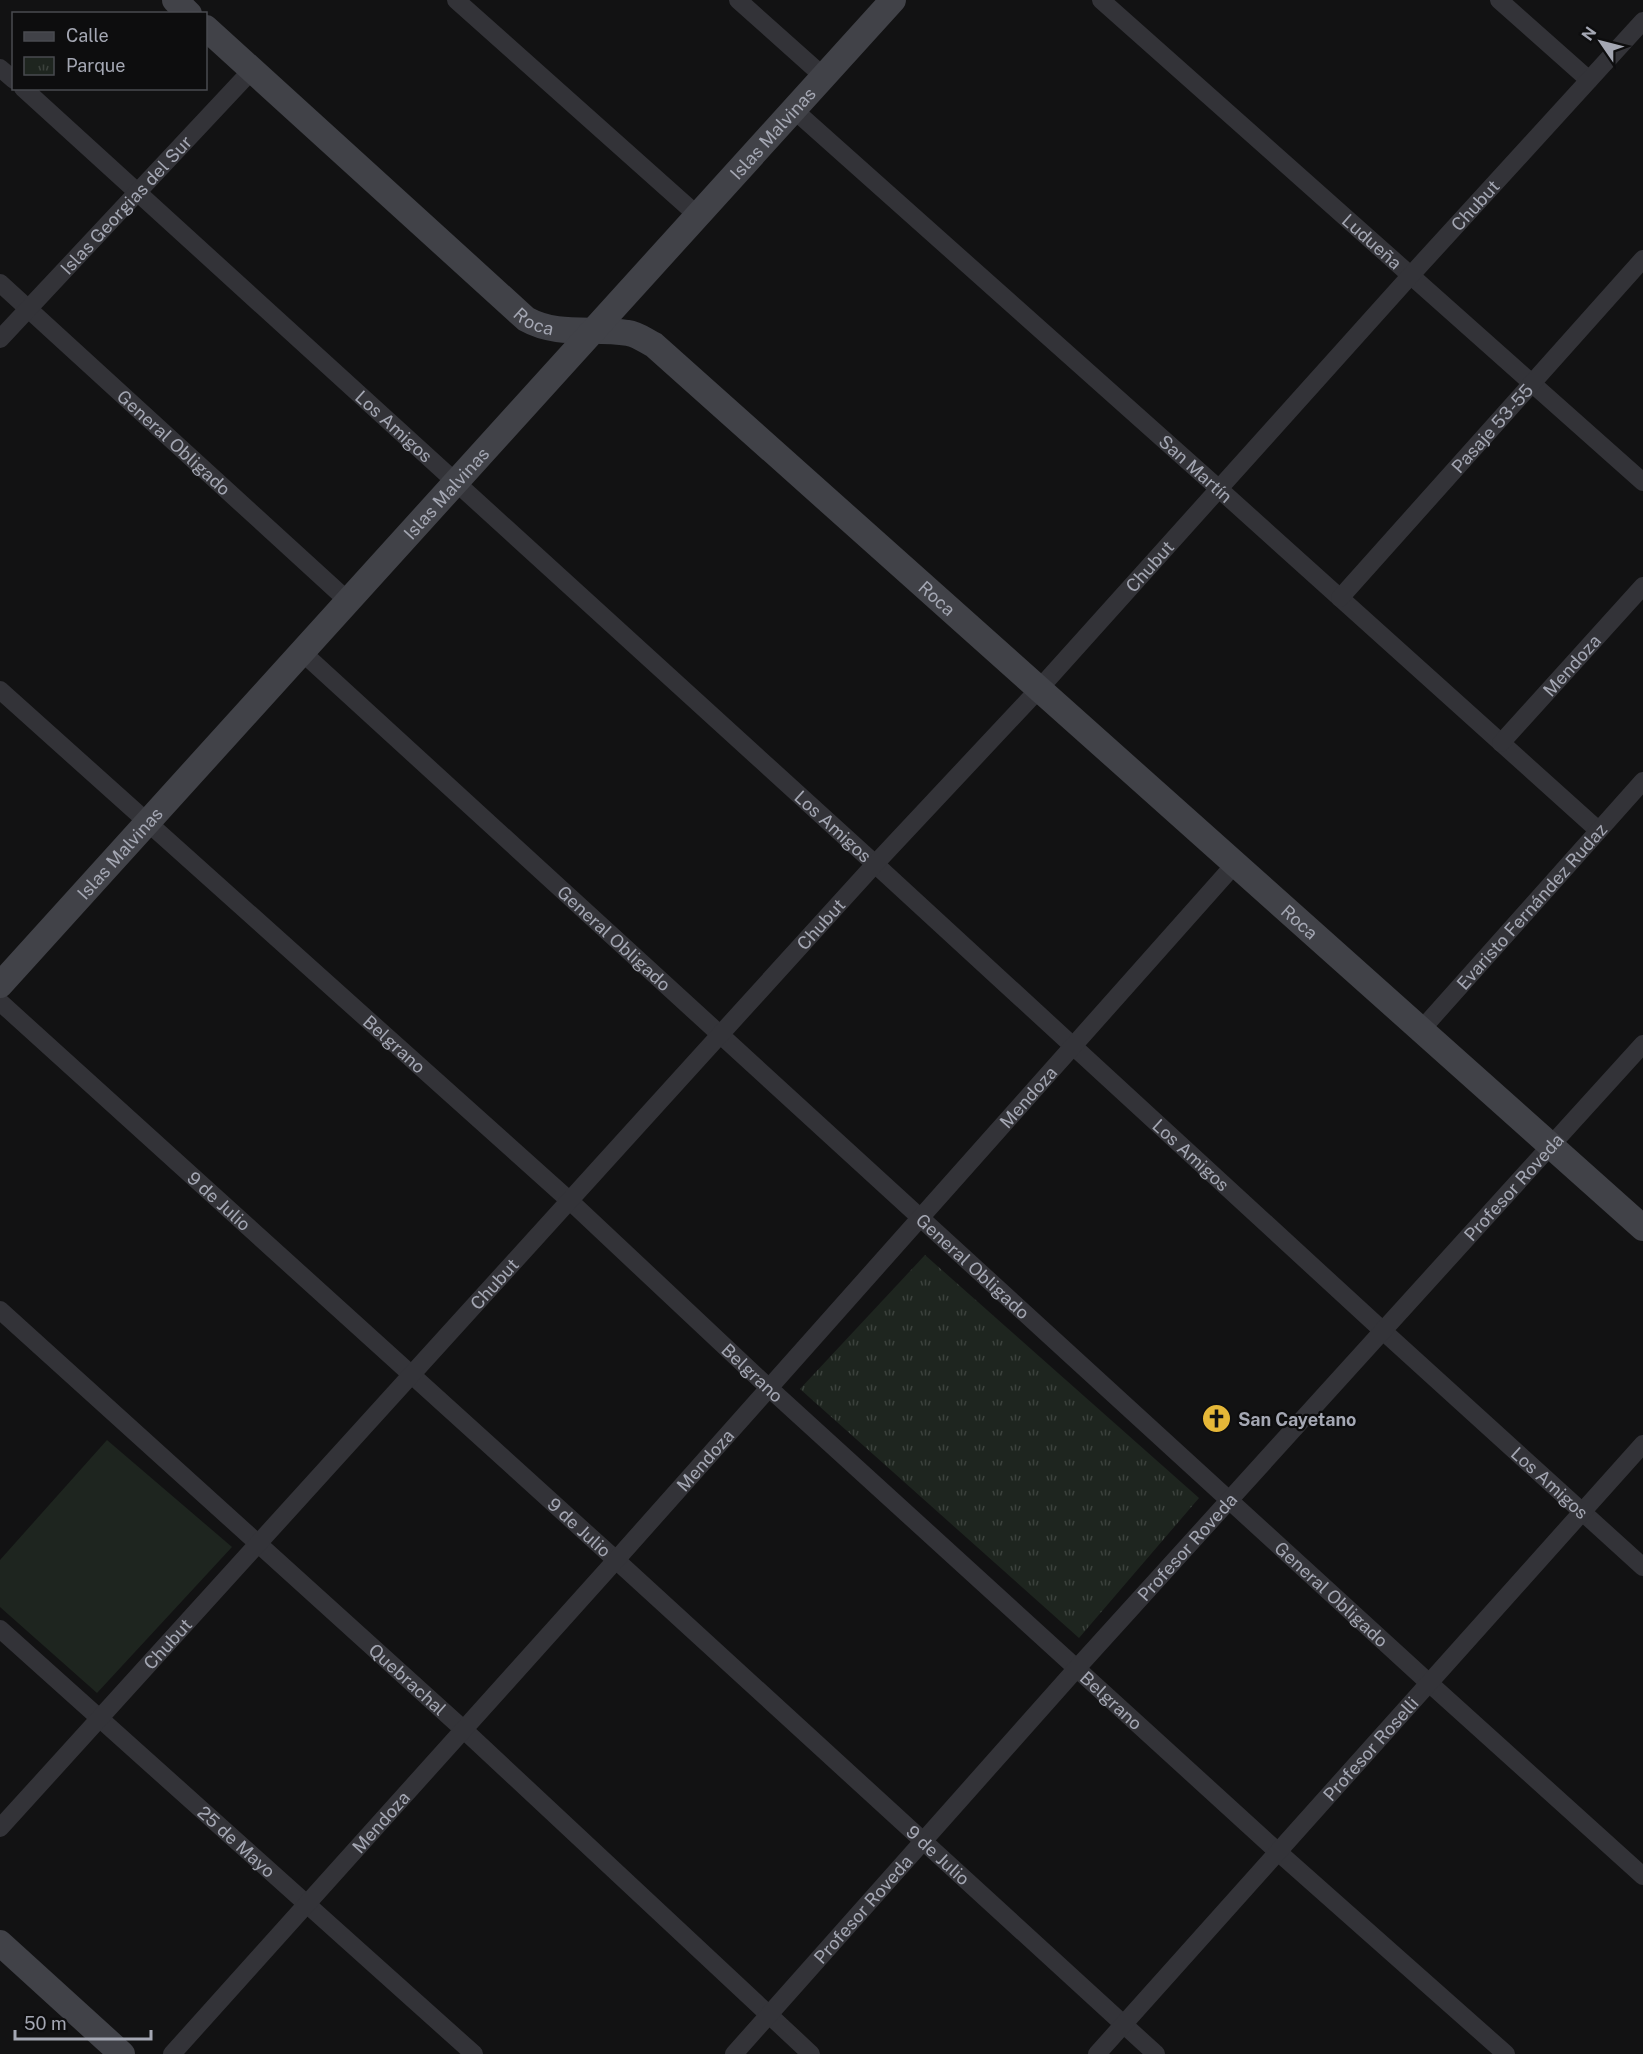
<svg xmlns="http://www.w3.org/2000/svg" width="1643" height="2054" font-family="'Public Sans',sans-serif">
	<defs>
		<pattern id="park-tufts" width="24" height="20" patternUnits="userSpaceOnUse" patternTransform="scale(1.5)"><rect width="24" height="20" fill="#1e251f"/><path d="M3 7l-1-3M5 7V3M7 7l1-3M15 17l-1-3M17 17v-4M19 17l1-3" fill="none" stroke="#3c423d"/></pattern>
	</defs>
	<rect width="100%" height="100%" fill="#121213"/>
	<path fill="#1e251f" d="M107 1440 232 1547 97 1693 0 1607V1560Z"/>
	<path fill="url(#park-tufts)" d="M925 1255 1199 1498 1079 1638 800 1389Z"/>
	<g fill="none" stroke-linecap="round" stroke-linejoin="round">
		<g stroke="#333338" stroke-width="18">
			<path d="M456 0 697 215"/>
			<path d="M738 0 823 76"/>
			<path id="s1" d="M1101 0 1643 482"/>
			<path d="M1499 0 1589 80"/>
			<path d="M0 68 14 80"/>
			<path id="s2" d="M23 88 875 864 1382 1330 1643 1567"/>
			<path id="s3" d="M793 109 1218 488 1598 830"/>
			<path id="s4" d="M0 283 348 601"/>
			<path id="s5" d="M0 339 252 70"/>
			<path id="s6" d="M1340 598 1643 259"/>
			<path id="s7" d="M303 653 1428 1682 1643 1876"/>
			<path id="s8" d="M0 690 570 1201 768 1387 1277 1851 1506 2054"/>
			<path id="s9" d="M1501 743 1643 586"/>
			<path id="s10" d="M0 1002 616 1560 1156 2054"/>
			<path id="s11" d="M1421 1030 1643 781"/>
			<path id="s12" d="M0 1310 463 1729 811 2054"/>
			<path id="s13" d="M0 1629 474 2054"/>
			<path id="s14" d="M0 1828 875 864 1039 689 1411 275 1643 21"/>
			<path id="s15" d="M172 2054 616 1560 1235 864"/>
			<path id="s16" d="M734 2054 1077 1668 1643 1044"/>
			<path id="s17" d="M1097 2054 1643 1444"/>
		</g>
		<g stroke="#414248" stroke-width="26">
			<path d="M175 0 189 14"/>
			<path id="s18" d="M206 28 526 319C558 337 593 327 628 333 637 334 646 341 654 345L1643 1228"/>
			<path id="s19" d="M0 985 893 0"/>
			<path d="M0 1943 122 2054"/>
		</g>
	</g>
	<defs>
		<symbol id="church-disc" viewBox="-11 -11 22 22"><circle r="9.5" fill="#e5b738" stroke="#0d0d0e"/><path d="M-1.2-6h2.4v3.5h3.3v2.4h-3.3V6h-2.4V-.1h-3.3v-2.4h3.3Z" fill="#111"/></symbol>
	</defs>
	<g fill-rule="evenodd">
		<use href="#church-disc" x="1200" y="1402" width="33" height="33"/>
	</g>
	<g text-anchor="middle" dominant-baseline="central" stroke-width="4.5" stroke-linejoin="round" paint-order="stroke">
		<g font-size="18" fill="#a4a7b3" stroke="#0d0d0e">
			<text stroke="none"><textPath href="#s19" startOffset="1150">Islas Malvinas</textPath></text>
			<text stroke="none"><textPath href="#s5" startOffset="184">Islas Georgias del Sur</textPath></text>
			<text stroke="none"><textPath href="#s14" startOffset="2193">Chubut</textPath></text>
			<text stroke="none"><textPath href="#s1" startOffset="363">Ludueña</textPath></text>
			<text stroke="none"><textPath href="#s18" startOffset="441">Roca</textPath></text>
			<text stroke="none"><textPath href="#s2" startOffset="502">Los Amigos</textPath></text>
			<text stroke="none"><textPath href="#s6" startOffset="228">Pasaje 53-55</textPath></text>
			<text stroke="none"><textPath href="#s4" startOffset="236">General Obligado</textPath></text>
			<text stroke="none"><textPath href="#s3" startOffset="540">San Martín</textPath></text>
			<text stroke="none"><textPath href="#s19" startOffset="664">Islas Malvinas</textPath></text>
			<text stroke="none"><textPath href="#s14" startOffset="1707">Chubut</textPath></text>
			<text stroke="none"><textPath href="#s18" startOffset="945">Roca</textPath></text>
			<text stroke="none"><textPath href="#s9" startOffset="105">Mendoza</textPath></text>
			<text stroke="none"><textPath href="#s2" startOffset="1096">Los Amigos</textPath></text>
			<text stroke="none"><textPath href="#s19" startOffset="178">Islas Malvinas</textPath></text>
			<text stroke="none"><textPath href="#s11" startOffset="166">Evaristo Fernández Rudaz</textPath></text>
			<text stroke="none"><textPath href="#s18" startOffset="1431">Roca</textPath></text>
			<text stroke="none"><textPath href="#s14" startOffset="1221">Chubut</textPath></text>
			<text stroke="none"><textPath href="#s7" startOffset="422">General Obligado</textPath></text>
			<text stroke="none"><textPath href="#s8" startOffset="530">Belgrano</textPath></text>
			<text stroke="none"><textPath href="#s15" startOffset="1284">Mendoza</textPath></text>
			<text stroke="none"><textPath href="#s2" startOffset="1582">Los Amigos</textPath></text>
			<text stroke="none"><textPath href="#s16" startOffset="1166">Profesor Roveda</textPath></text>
			<text stroke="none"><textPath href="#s10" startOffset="296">9 de Julio</textPath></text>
			<text stroke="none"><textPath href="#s7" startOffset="908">General Obligado</textPath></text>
			<text stroke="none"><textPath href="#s14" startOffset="735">Chubut</textPath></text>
			<text stroke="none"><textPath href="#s8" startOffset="1016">Belgrano</textPath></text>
			<text stroke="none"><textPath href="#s15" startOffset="798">Mendoza</textPath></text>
			<text stroke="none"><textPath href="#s2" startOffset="2068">Los Amigos</textPath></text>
			<text stroke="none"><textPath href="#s10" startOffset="782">9 de Julio</textPath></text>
			<text stroke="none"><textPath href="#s16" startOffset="680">Profesor Roveda</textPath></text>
			<text stroke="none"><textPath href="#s7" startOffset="1394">General Obligado</textPath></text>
			<text stroke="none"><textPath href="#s14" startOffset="249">Chubut</textPath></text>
			<text stroke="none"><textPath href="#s12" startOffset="550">Quebrachal</textPath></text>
			<text stroke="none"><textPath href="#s8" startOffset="1502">Belgrano</textPath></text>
			<text stroke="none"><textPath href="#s17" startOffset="410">Profesor Roselli</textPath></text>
			<text stroke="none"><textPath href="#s15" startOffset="312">Mendoza</textPath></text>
			<text stroke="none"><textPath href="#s13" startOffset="318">25 de Mayo</textPath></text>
			<text stroke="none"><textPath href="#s10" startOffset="1268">9 de Julio</textPath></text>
			<text stroke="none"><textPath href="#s16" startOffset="194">Profesor Roveda</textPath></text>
		</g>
		<g font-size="18" font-weight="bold" fill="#a4a7b3" stroke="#0d0d0e" text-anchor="start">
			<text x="1238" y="1419">San Cayetano</text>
		</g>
	</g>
	<rect x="12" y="12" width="195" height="78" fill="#0d0d0e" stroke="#494b50" stroke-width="1.5"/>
	<rect x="24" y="32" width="30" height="9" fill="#414248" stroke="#494b50" stroke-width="1.5"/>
	<text x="66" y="42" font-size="18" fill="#a4a7b3">Calle</text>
	<rect x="24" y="57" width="30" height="18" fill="url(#park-tufts)" stroke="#494b50" stroke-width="1.5"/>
	<text x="66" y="72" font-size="18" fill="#a4a7b3">Parque</text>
	<g transform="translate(1601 42) rotate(305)" stroke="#0d0d0e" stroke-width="4.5" paint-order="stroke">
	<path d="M0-4.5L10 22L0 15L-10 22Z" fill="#a4a7b3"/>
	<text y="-9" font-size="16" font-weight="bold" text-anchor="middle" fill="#a4a7b3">N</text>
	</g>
	<path d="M15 2030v9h136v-9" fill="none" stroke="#a4a7b3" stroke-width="3"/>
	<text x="24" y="2030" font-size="18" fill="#a4a7b3" stroke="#0d0d0e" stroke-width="4.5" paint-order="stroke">50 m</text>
</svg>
